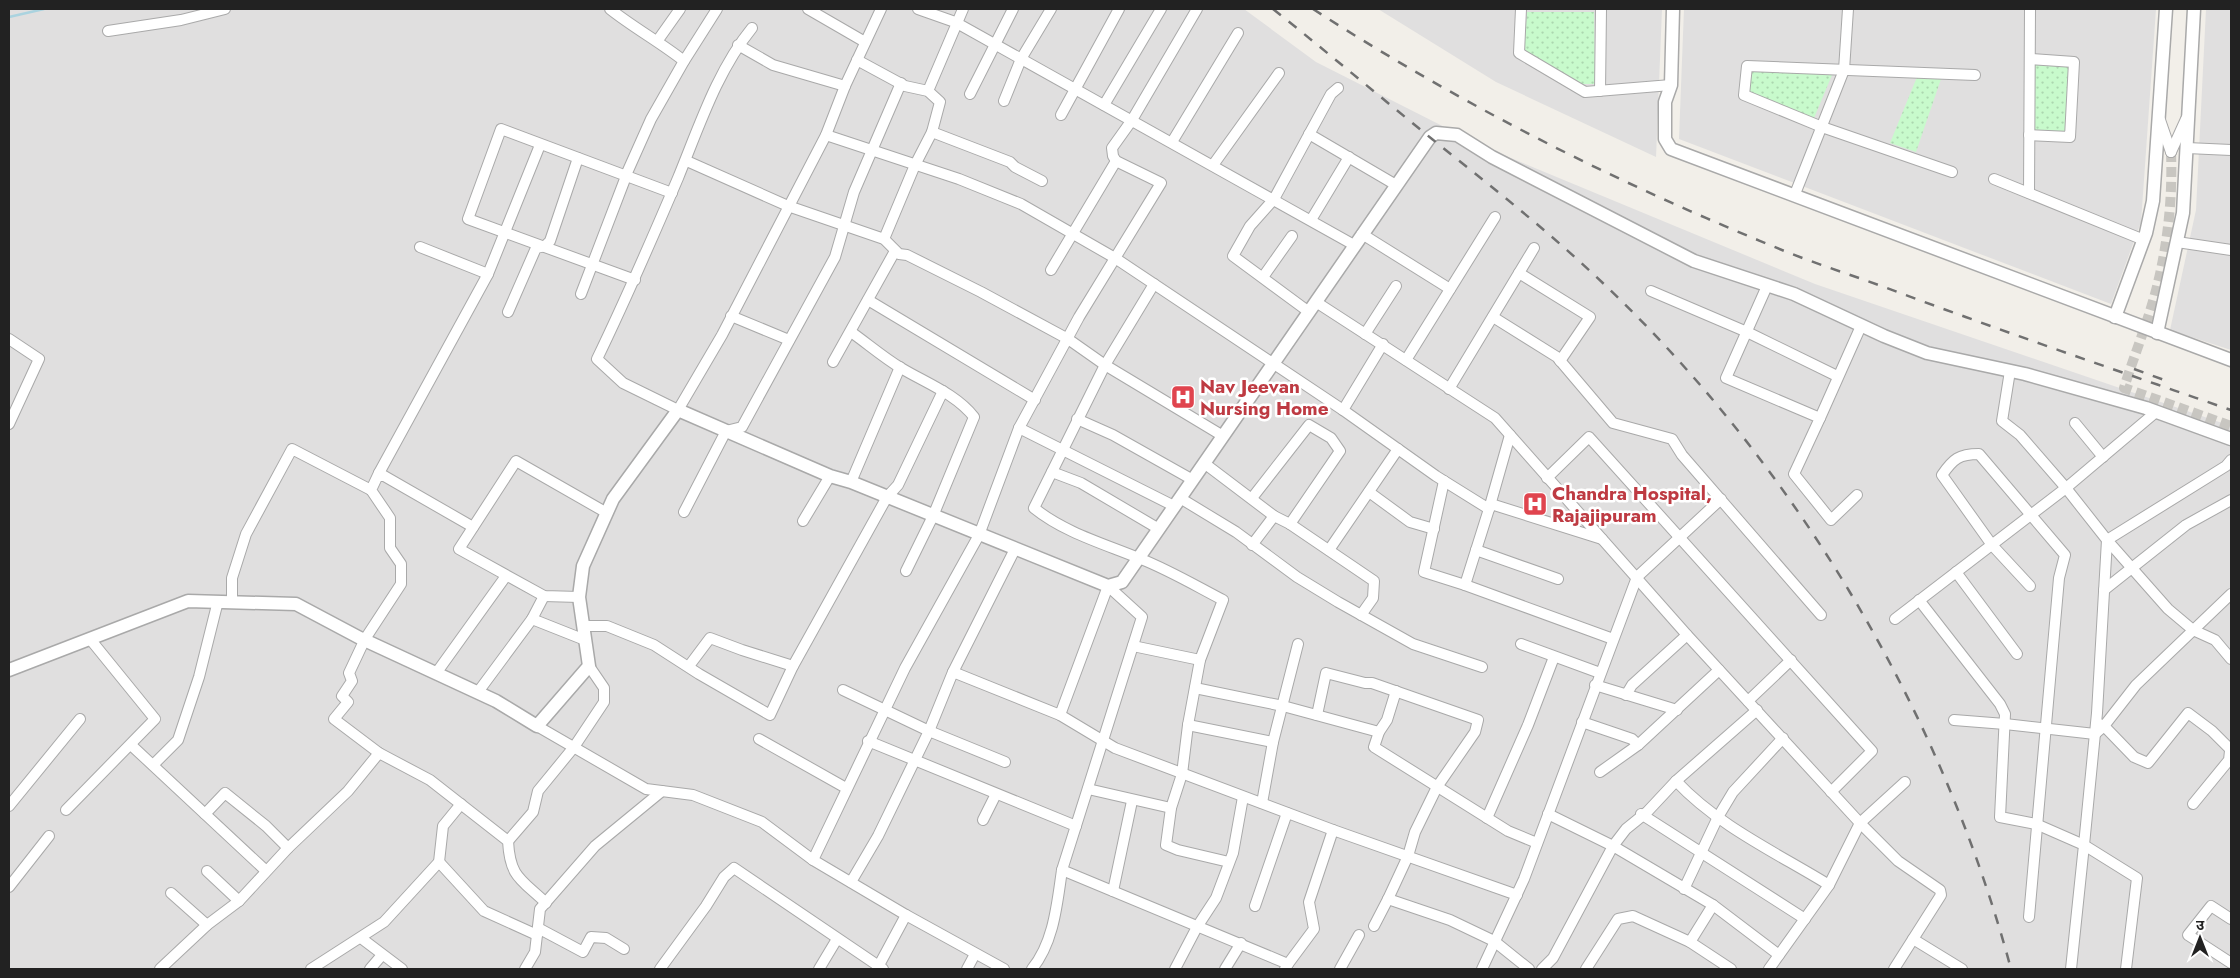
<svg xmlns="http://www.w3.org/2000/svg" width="2240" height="978" font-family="Jost,'Noto Sans Devanagari',sans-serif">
	<defs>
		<pattern id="park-dots" width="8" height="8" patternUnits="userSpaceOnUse" patternTransform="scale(1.25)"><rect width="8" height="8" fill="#c8facc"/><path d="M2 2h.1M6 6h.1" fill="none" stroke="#acd6af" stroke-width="1.8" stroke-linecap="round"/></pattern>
	</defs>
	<rect width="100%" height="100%" fill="#f2efe9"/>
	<g fill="#e0dfdf">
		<path d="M9 9H1244L1316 62 1482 146 1815 284 2231 426V969H9Z"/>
		<path d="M1378 9H1662L1656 157 1496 82Z"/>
		<path d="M1684 9H2156L2141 222 2111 304 1679 139Z"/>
		<path d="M2206 9H2231V350L2170 330 2196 210Z"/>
	</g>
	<g fill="url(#park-dots)">
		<path d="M1527 12H1594L1595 84H1579L1524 50Z"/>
		<path d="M2034 64 2070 66 2065 133 2033 130Z"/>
		<path d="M1750 70 1832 75 1814 118 1747 94Z"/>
		<path d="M1917 77 1941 79 1916 152 1890 143Z"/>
	</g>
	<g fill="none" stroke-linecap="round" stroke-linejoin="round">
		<path stroke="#aad3df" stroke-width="2.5" d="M9 17 44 9"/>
		<path stroke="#c8c6c1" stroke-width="10" stroke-dasharray="10 5" stroke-linecap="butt" d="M2171 152C2173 205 2166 261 2150 311 2142 337 2132 362 2124 388L2231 426"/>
		<defs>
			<g id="minor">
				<path d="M610 9C634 28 660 42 684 61"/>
				<path d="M808 9 865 42"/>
				<path d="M918 9 955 22 1354 245"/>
				<path d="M1521 9 1519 53 1585 92 1671 85"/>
				<path d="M752 28C717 71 699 127 678 178 652 239 626 299 597 359L623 383 678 410 722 335 826 135 845 86 881 9"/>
				<path d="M108 31 181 20 225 9"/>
				<path d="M658 40 680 9"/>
				<path d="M738 45 773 65 845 86"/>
				<path d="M857 60 905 86 928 91 940 102 932 132 915 165 884 239"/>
				<path d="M928 91 963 9"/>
				<path d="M1600 91 1601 9"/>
				<path d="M970 94 1013 9"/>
				<path d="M1004 101 1021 59 1051 9"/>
				<path d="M1104 105 1161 9"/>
				<path d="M1061 115 1119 9"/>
				<path d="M2160 120 2171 152"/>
				<path d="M932 132 1010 162 1015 167 1042 181"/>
				<path d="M1309 134 1396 185"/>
				<path d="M826 135 959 179 1021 204 1115 258 1343 410 1436 476 1489 509 1510 435"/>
				<path d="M2029 135 2070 137 2074 62 2030 59"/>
				<path d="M1172 142 1238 33"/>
				<path d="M2187 148 2231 150"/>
				<path d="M2171 152 2186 119"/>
				<path d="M689 162 788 206 884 239 899 254 907 255 981 292 1068 339 1105 365 1223 436"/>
				<path d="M1213 165 1279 73"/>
				<path d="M1952 172 1822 127 1744 95 1747 66 1975 75"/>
				<path d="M626 175 651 119 684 61 717 9"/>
				<path d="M1994 179 2144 240"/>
				<path d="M2029 193 2030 9"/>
				<path d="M1795 194 1844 70 1848 9"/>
				<path d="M1311 220 1349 157"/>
				<path d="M1362 234 1450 289"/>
				<path d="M2177 242 2231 250"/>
				<path d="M420 247 488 274"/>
				<path d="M1051 270 1116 161"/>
				<path d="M1519 273 1590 317 1560 361"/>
				<path d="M1263 277 1292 236"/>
				<path d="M635 280 468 219 501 129 672 193"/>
				<path d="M1154 284 1105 365 1034 508C1065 533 1105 544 1141 559 1169 570 1196 586 1223 600L1200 660 1188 725 1182 774 1171 808 1166 845 1178 850 1229 862"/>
				<path d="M1767 286 1726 378 1820 418 1794 474 1831 520 1857 495"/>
				<path d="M1651 291 1747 332 1837 376"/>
				<path d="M581 294 625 179"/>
				<path d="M868 300 1035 400"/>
				<path d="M1316 302 1495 418 1687 635 1860 823 1829 885 1769 969"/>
				<path d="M508 312 536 248 545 246 550 241 578 158"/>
				<path d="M1309 312 1233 256 1250 226 1274 199 1331 94 1338 88"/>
				<path d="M731 316 789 340"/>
				<path d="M1493 317 1557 357 1613 423 1672 439 1682 455 1821 615"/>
				<path d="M851 332C868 344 884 358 901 368 926 383 956 394 974 417L933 516 906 571"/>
				<path d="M1365 334 1396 286"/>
				<path d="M9 339 39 359 9 424"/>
				<path d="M1406 360 1495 217"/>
				<path d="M833 362 895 251"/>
				<path d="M1449 389 1534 248"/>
				<path d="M1343 410 1383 344"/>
				<path d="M1820 418 1861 326"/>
				<path d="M1077 419 1113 435 1193 480"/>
				<path d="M2075 423 2103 457"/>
				<path d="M1019 428 1174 506"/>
				<path d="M2231 460 2226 466 2107 540 2168 609 2193 630 2215 640 2231 659"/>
				<path d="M1204 463 1274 516 1290 524 1374 581 1373 598 1361 615"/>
				<path d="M1052 472 1081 483 1159 529"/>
				<path d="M379 473 488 274 540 145"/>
				<path d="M1547 478 1589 437 1872 751 1831 792"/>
				<path d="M1444 481 1424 572 1465 585"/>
				<path d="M851 482 900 367"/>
				<path d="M1369 492 1410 522 1434 529"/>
				<path d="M1180 498 1236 532 1297 577 1338 602 1413 644 1482 667"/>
				<path d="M1252 498 1309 425 1331 438 1340 451 1290 524"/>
				<path d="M1491 504 1602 539"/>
				<path d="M1489 509 1465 585 1613 639"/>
				<path d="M684 512 726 431 742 427 835 257 854 192 901 83"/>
				<path d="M803 521 830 476"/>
				<path d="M473 527 379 473 371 490 390 518V548L401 564V584L365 639 349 673 352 681 342 696 348 702 334 719 379 753 430 780 508 841C510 878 521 879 546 903"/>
				<path d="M1252 545 1274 516"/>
				<path d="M1329 550 1398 449"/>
				<path d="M1476 550 1558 579"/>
				<path d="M1956 572 2017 654"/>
				<path d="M2104 590 2186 525 2231 500"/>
				<path d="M579 597 544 596 459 549 516 461 607 513"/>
				<path d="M1919 600 2000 704 2005 714 2000 817 2036 824 2084 845 2071 969"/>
				<path d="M232 602V578L246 534 292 449 371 490"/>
				<path d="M532 619 585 640"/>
				<path d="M1895 619 2066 488 2020 435 2002 421 2010 371"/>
				<path d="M583 626H607L654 645 699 674 770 715 793 666 887 497 898 485 943 391"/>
				<path d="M1521 644 1600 673"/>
				<path d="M1133 646 1200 660"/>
				<path d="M689 666 710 638 742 650 793 666"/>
				<path d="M437 672 506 576"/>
				<path d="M953 672 1060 715 1115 748 1333 830 1517 895"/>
				<path d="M1595 685 1677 710"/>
				<path d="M1195 688 1283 706 1379 732"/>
				<path d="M843 690 929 731 1005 762"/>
				<path d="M1396 691 1387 720 1379 732 1374 747 1508 831 1537 843"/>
				<path d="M478 692 532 619 544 596"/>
				<path d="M1626 695 1632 685 1687 635"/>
				<path d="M1748 701 1791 660"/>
				<path d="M1060 715 1108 586 1142 617 1062 870 1288 964 1285 969"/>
				<path d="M1317 715 1326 673 1365 683H1372L1478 720 1475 732 1437 787 1415 832 1408 856 1388 899 1374 926"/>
				<path d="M1954 720 2005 724 2095 734 2104 726 2134 757 2148 763 2188 713 2212 731 2231 750"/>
				<path d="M1582 722 1632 739 1638 745"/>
				<path d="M2099 724 2104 726 2136 685 2231 594"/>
				<path d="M1188 725 1273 742"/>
				<path d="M537 726 646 789 693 795 762 822 813 860"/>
				<path d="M759 739 846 788"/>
				<path d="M868 741 1076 826"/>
				<path d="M131 745 264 869"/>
				<path d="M153 765 178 740 199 677 218 601"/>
				<path d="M1600 772 1638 745 1719 670"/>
				<path d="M1676 781C1718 826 1777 853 1829 885"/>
				<path d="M1088 789 1171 808"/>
				<path d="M1262 803 1273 742 1298 644"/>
				<path d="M2193 804 2229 760 2230 751"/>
				<path d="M9 806 80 719"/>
				<path d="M66 810 155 719 90 639"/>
				<path d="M205 814 225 793 266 826 288 848"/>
				<path d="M1548 814 1613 846 1713 905 1779 955"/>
				<path d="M1641 814 1805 919"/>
				<path d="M1487 818 1528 725 1554 657"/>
				<path d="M983 820 996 794"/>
				<path d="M508 841 533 812 538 791 574 747 604 702V688L589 666"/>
				<path d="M439 862 484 911 537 935"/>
				<path d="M207 871 239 901"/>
				<path d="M851 882 878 836 929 731 953 672 1015 549"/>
				<path d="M9 887 49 836"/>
				<path d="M1684 889 1718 817 1733 792 1783 738"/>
				<path d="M1113 891 1132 801"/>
				<path d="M171 893 207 925"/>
				<path d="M1388 899 1450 920 1494 941 1529 969"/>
				<path d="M1255 906 1287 813"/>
				<path d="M906 915 1004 969"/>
				<path d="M2029 917 2059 578 2065 555 1979 454C1959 454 1953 459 1942 475L1992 545 2030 586"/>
				<path d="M2231 919 2211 906 2188 935 2231 963"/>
				<path d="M538 928 583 952 591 937 606 938 624 949"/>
				<path d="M361 938 402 969"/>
				<path d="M1913 939 1962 969"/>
				<path d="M1690 942 1713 905"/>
				<path d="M1288 964 1314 929 1309 902 1333 830"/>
				<path d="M160 969 207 925 239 901 288 848 348 791 379 753"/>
				<path d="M311 969 384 922 439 862 443 826 461 804"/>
				<path d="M370 969 382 955"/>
				<path d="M525 969 535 952 540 909 595 846 662 791"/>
				<path d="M660 969 706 906 724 877 734 868 883 969"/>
				<path d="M819 969 837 939"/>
				<path d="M877 969 906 915 813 860 905 668 979 535 1019 428 1079 317 1161 183 1116 161 1113 156 1112 148 1132 120 1197 9"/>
				<path d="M967 969 975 954"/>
				<path d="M1032 969C1054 942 1057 904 1062 870"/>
				<path d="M1175 969 1197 927 1216 898 1233 853 1243 797"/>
				<path d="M1225 969 1241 943"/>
				<path d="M1340 969 1359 935"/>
				<path d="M1482 969 1524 879 1637 577 1721 499"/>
				<path d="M1542 969 1553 958 1613 846 1626 829 1647 812 1676 781 1757 710"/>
				<path d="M1586 969 1618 919 1633 916 1690 942 1731 969"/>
				<path d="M1894 969 1941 895 1940 890 1898 861 1860 823 1905 782"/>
				<path d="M2126 969 2137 878 2084 845 2097 713 2107 540 2066 488 2156 412"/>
			</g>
			<g id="tertiary">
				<path d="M1673 9 1671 85 1665 102V139L1671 149 2231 360"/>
				<path d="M2115 317 2146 233 2153 201 2166 9"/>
				<path d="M2157 333 2183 213 2194 9"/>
				<path d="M9 670 188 601 296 604 360 638 496 701 537 726 589 666 579 597 583 566 613 499 678 410 830 476 851 482 1108 586 1122 582 1430 137 1436 133 1457 135 1492 157 1694 261 1794 294 1884 336 1927 353 2025 374 2146 408 2231 439"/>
			</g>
		</defs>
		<use href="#minor" stroke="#a9a9a9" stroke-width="12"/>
		<use href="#tertiary" stroke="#a9a9a9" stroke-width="15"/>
		<use href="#minor" stroke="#fff" stroke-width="10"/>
		<use href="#tertiary" stroke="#fff" stroke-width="12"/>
		<g stroke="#707070" stroke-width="2.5" stroke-dasharray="10 10" stroke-linecap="butt">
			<path d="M1273 9C1327 52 1379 96 1432 139 1492 187 1552 234 1607 287 1798 469 1943 715 2011 969"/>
			<path d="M1313 9C1457 102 1611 180 1770 245 1807 261 1846 273 1884 287 1999 330 2115 370 2231 410"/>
			<path d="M2134 369 2167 381"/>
		</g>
	</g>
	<defs>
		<symbol id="hospital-square" viewBox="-11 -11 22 22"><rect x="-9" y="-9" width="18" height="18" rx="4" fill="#e0444e" stroke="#fff"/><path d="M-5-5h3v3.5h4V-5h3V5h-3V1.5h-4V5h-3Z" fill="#fff"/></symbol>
	</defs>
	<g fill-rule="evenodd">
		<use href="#hospital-square" x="1169" y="383" width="28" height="28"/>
		<use href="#hospital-square" x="1521" y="490" width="28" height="28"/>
	</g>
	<g text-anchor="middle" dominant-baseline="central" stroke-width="5" stroke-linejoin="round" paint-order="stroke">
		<g font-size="19" font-weight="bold" fill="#be3a42" stroke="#fff" text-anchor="start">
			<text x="1200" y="386">Nav Jeevan<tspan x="1200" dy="22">Nursing Home</tspan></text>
			<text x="1552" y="493">Chandra Hospital,<tspan x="1552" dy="22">Rajajipuram</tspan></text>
		</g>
	</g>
	<rect width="2240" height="978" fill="none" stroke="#222222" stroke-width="20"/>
	<g transform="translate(2200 938)" stroke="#ffffff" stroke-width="4" paint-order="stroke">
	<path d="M0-4L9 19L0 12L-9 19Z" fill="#222222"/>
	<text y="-8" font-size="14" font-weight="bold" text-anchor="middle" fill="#222222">उ</text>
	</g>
</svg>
